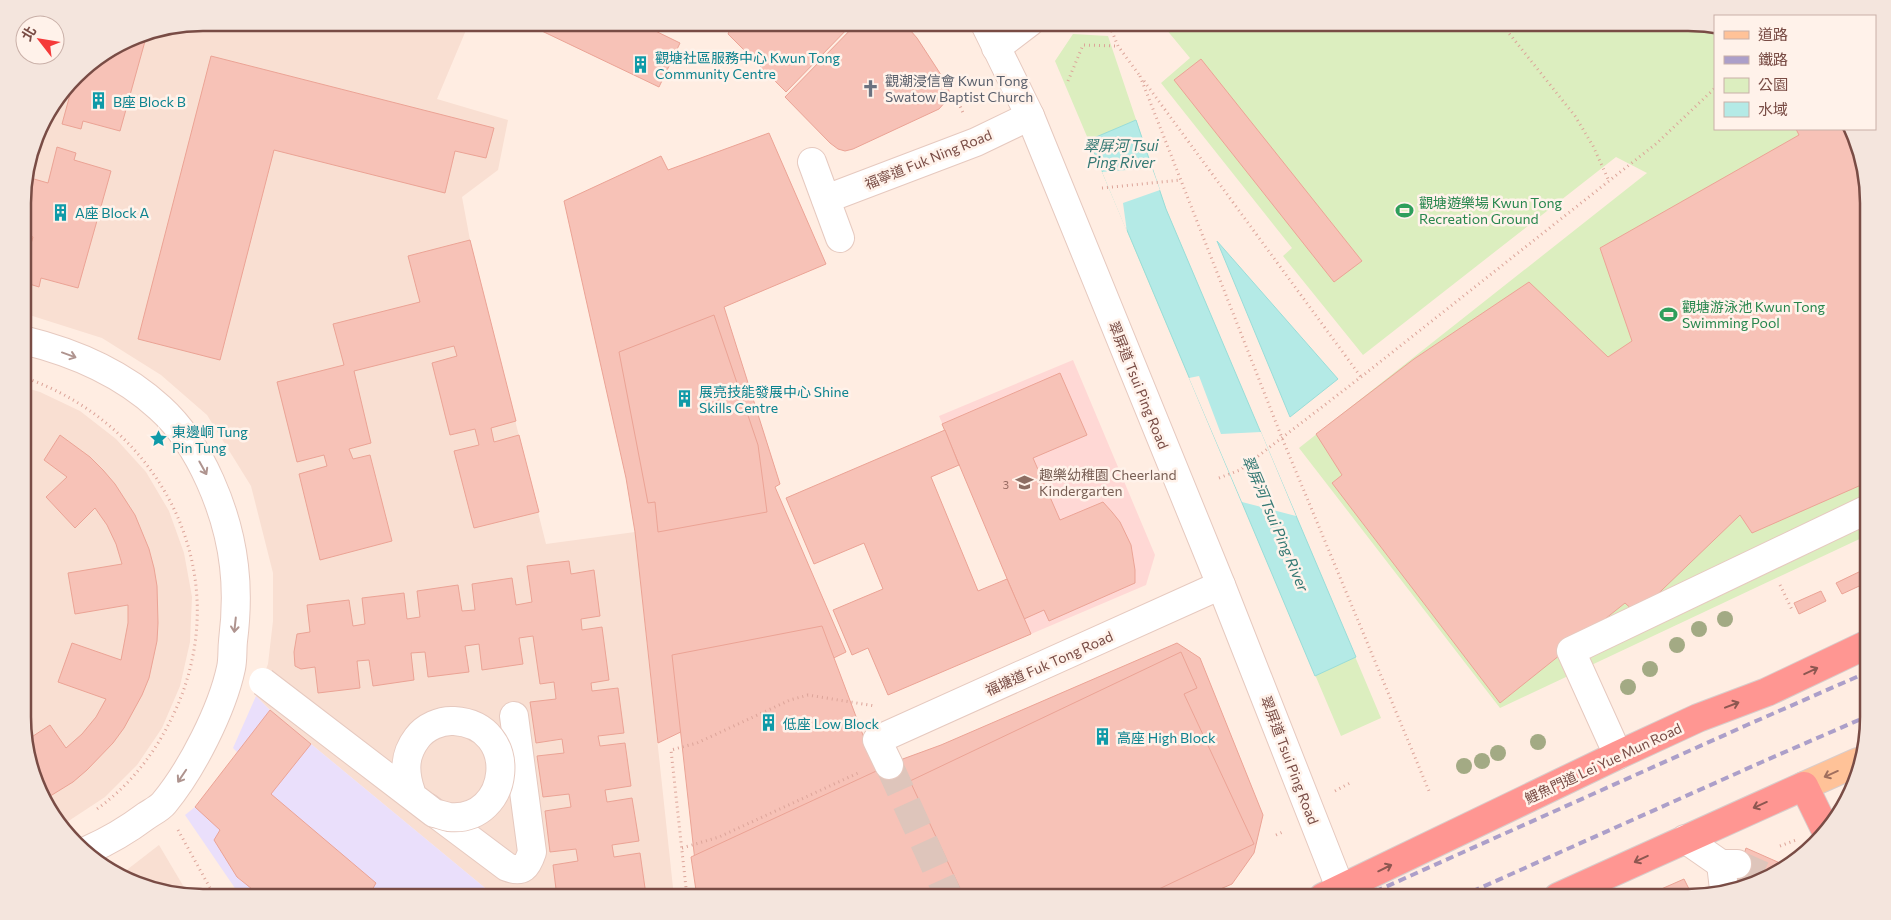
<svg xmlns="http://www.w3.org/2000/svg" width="1891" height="920" font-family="Commissioner,'Noto Sans TC',sans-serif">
	<rect width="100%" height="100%" fill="#ffede2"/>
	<g fill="#f9dfd2">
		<path d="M203 23H469L437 99 508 120 498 170 462 197 470 240 546 544 635 532 674 897H496L270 710 256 696 268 664 273 621V573L251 486 207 415 161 375 102 338 23 313V191L41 123 84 67 134 36Z"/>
		<path d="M23 387 40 392 80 411 116 439 146 472 169 511 184 553 192 597 190 642 180 686 162 728 137 765 105 797 67 822 59 826 24 741V562L26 543 24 542Z"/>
		<path d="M159 845 188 894 123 879 119 876Z"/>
	</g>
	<path fill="#ffd8d5" d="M1073 360 1155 555 1146 585 1031 634 939 416Z"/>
	<path fill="#eadffb" d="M256 696 270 710 496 897H241L185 815 195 807 238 753 233 748Z"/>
	<g fill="#dceebf">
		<path d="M1688 22 1715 29V129H1848L1867 180 1868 535 1500 708 1299 448 1647 173 1616 157 1363 355 1283 256 1292 248 1161 83 1190 58 1161 23Z"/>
		<path d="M1073 34 1108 36 1166 209 1381 718 1341 736 1055 61Z"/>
	</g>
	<g fill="#b4eae6" stroke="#99ddd8">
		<path d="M1136 120 1166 209 1356 657 1315 676 1089 140Z"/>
		<path d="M1217 241 1338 379 1290 417Z"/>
	</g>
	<g fill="#ffede2">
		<path d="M1152 168 1160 190 1123 203 1127 232 1102 172Z"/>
		<path d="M1199 376 1221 434 1261 432 1296 516 1242 502 1189 378Z"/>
	</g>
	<g fill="#f7c2b7" stroke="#eba395">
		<path d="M523 22H637L680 43 659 87Z"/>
		<path d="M733 22H854L786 92 728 34Z"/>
		<path d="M858 22H903L917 38 947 84 949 91 947 100 939 109 853 149 845 151 838 149 830 143 785 97Z"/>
		<path d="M147 34 120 131 83 121 81 129 62 124 74 80 84 67 134 36Z"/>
		<path d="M211 56 494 128 486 158 455 151 445 193 274 150 220 360 138 339Z"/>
		<path d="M1201 59 1362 261 1334 282 1174 80Z"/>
		<path d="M1796 129H1848L1867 180 1868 482 1752 533 1740 515 1637 614 1625 603 1500 703 1332 483 1342 475 1316 434 1414 359 1529 282 1608 357 1632 341 1600 248 1799 135Z"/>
		<path d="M769 133 826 264 724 307 780 484 775 487 846 652 658 743 635 532 626 478 564 201 661 156 668 170Z"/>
		<path d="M57 147 76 153 74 160 111 171 78 288 41 278 39 287 23 282V272L33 237 23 234V191L27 177 48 183Z"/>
		<path d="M470 240 516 421 491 428 494 442 519 435 539 512 474 528 454 451 479 445 475 429 450 435 432 363 457 356 454 346 354 371 371 443 349 449 353 459 370 455 392 541 320 560 299 474 327 466 324 455 297 462 277 382 344 365 333 324 420 302 408 256Z"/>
		<path d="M714 315 758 445 767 512 658 532 655 502 648 503 619 352Z"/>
		<path d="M1060 373 1087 435 1033 458 1060 520 1103 502 1112 512 1120 522 1131 545 1135 570V583L1049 621 1044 610 1024 619 942 424Z"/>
		<path d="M945 430 959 465 931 477 978 591 1007 579 1031 634 888 695 868 648 852 655 833 610 883 589 864 543 814 564 786 498Z"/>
		<path d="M60 435 90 457 103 470 115 484 135 515 149 549 154 568 157 586 158 623 157 641 149 678 142 695 124 728 113 743 87 770 73 782 47 798 24 742 50 725 66 748 82 734 96 717 106 699 58 682 72 643 121 660 128 623V605L75 614 68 573 122 564 116 544 107 525 95 508 75 528 46 497 67 477 44 460Z"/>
		<path d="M569 561 571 574 594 570 600 616 581 619 582 630 602 627 609 680 591 683 592 691 618 688 624 733 598 736 600 746 625 743 631 786 605 790 607 802 632 798 639 841 612 845 614 857 640 853 646 895 630 897H557L553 865 578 861 576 849 550 852 545 811 571 807 569 794 543 797 537 756 564 753 562 739 536 743 530 702 556 699 554 682 540 684 533 636 519 638 523 664 482 670 479 644 465 646 469 672 428 677 425 652 411 653 414 680 373 686 369 660 357 661 360 688 318 693 315 667 301 669 295 666 294 652 297 634 310 632 307 605 349 600 353 626 365 624 362 598 404 593 407 619 420 617 417 591 458 585 462 611 475 610 472 584 512 578 516 605 532 602 527 566Z"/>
		<path d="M1863 570 1868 582 1842 594 1836 583Z"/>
		<path d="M1821 591 1826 601 1799 614 1794 603Z"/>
		<path d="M822 626 884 791 897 897H699L672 655Z"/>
		<path d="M1177 643 1200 658 1263 815 1254 853 1232 884 1202 897H697L691 857 900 760 941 745Z"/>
		<path d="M1181 652 1197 688 1184 694 1254 844 1142 897H964L910 781Z"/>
		<path d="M270 710 311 744 271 794 376 883 372 890 381 897H262L237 877 214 840 220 830 195 807Z"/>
		<path d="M1746 848 1789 867 1734 886Z"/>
		<path d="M1684 879 1693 897H1643Z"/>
	</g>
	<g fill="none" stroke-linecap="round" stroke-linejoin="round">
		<g stroke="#dec5bb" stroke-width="28" stroke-dasharray="28 14" stroke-linecap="butt">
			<path d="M889 765 949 897"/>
			<path d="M1737 864 1764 876"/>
		</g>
		<defs>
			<g id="minor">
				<path d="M984 22 1030 116 1221 585 1341 890"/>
				<path d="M996 48 1030 22"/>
				<path d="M812 162 840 238"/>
				<path d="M826 199 976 142 1030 116"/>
				<path d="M23 340C73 352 122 373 160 408 201 445 228 513 234 566 237 591 236 617 233 641 232 650 233 659 231 668 222 710 192 769 164 803 160 808 152 812 146 816 126 831 111 840 88 850"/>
				<path d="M1618 755 1571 651 1868 509"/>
				<path d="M889 765 877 740 1221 585"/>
				<path d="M427 807 507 867C523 873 527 867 532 852L514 716"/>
				<path d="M1685 839 1721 864H1737"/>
				<path d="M1721 864 1724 889"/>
			</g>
			<path id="major" d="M1804 786 1858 762"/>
			<g id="highway">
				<path d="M1323 897 1618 755 1698 718 1767 692 1868 644"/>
				<path d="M1558 897 1804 786 1824 827"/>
			</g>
		</defs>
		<use href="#minor" stroke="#e6c9bf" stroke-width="30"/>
		<use href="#major" stroke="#d9cdcb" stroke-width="30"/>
		<use href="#highway" stroke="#d9cdcb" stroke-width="30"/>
		<g stroke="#dca499" stroke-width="3" stroke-dasharray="1 4" stroke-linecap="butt">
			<path d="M1108 22 1118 46 1140 76"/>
			<path d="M1500 22 1575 116 1593 146 1608 179"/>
			<path d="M1140 76 1282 438 1429 791"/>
			<path d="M1068 81 1083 45 1118 46"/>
			<path d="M1144 81 1361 377"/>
			<path d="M947 100 960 106 964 115"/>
			<path d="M1102 188 1181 180"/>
			<path d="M23 377C161 424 237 572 176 709 158 749 133 783 97 809"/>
			<path d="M1219 478 1240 470 1361 377 1657 143 1715 88"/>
			<path d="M1780 585 1793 612"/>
			<path d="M1335 791 1350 783"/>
			<path d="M178 830 215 897"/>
			<path d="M1276 835 1285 831"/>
			<path d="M1780 846 1796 840"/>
			<path d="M682 848 719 837 858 773"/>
			<path d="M687 897 671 750 697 743 790 700 808 695 875 706"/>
		</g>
		<use href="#minor" stroke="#fff" stroke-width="28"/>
		<use href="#major" stroke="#ffc298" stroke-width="28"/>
		<use href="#highway" stroke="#ff9692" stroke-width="28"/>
		<g stroke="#ac9fc9" stroke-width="4" stroke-dasharray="8 5" stroke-linecap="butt">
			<path d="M1363 897 1747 725 1868 672"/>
			<path d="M1460 897 1762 762 1868 716"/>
		</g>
		<defs>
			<path id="minor-bridge" d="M263 682 434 813C439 814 444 816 449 817 511 823 522 725 454 721 441 720 425 727 417 738 404 755 404 772 411 792"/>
		</defs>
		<use href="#minor-bridge" stroke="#e6c9bf" stroke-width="30" stroke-linecap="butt"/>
		<use href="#minor-bridge" stroke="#fff" stroke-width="28"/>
	</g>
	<g fill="#a3aa84">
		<circle cx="1725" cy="619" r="8"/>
		<circle cx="1699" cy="629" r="8"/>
		<circle cx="1677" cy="645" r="8"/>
		<circle cx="1650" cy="669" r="8"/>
		<circle cx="1628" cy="687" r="8"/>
		<circle cx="1538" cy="742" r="8"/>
		<circle cx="1498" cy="753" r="8"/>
		<circle cx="1482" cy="761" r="8"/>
		<circle cx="1464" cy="766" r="8"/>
	</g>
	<defs><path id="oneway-shaft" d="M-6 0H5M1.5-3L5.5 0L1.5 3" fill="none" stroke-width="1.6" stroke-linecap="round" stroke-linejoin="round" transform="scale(1.25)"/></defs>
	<g stroke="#af948f">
		<use href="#oneway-shaft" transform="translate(69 355) rotate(20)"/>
		<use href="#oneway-shaft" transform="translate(203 468) rotate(61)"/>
		<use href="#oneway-shaft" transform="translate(235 625) rotate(96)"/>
		<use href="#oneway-shaft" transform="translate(182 776) rotate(124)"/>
	</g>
	<g stroke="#8d5751">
		<use href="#oneway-shaft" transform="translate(1811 671) rotate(-25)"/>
		<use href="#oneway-shaft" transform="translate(1732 705) rotate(-21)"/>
		<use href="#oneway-shaft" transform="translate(1760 805) rotate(156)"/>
		<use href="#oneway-shaft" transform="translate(1641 859) rotate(155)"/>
		<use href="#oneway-shaft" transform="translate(1385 868) rotate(-26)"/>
	</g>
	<use stroke="#a16f5e" href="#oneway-shaft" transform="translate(1831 774) rotate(156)"/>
	<defs>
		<symbol id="building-bare" viewBox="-9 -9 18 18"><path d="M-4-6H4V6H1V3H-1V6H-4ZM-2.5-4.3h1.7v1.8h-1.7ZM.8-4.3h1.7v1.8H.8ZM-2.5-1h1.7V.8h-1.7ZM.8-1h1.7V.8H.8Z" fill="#0f9aa8" stroke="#fff2ea" stroke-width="2.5" paint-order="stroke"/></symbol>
		<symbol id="church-bare" viewBox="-9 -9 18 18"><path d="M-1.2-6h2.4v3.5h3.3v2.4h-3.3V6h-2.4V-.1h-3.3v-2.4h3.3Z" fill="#6b7280" stroke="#fff2ea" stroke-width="2.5" paint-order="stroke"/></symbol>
		<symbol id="stadium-bare" viewBox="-9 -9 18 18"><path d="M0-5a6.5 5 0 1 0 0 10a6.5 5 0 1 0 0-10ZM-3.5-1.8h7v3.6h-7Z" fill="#2e9e5b" stroke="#fff2ea" stroke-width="2.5" paint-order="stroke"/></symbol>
		<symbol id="sight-bare" viewBox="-9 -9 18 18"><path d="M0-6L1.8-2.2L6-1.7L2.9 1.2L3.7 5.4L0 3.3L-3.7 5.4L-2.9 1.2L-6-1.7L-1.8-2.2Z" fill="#0f9aa8" stroke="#fff2ea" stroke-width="2.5" paint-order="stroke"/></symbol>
		<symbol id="school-bare" viewBox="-9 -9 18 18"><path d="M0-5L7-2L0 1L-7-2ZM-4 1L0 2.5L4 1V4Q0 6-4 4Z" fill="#8d6e63" stroke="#fff2ea" stroke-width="2.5" paint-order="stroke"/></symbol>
	</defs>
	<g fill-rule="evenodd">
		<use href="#building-bare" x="628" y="52" width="25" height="25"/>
		<use href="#church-bare" x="858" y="76" width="25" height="25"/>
		<use href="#building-bare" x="86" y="88" width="25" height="25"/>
		<use href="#stadium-bare" x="1392" y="198" width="25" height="25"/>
		<use href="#building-bare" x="48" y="200" width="25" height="25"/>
		<use href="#stadium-bare" x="1656" y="302" width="25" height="25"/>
		<use href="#building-bare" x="672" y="386" width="25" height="25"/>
		<use href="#sight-bare" x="146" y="426" width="25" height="25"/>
		<use href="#school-bare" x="1012" y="470" width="25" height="25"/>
		<use href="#building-bare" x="756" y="710" width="25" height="25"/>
		<use href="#building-bare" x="1090" y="724" width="25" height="25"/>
	</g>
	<g text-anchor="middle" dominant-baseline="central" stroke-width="5" stroke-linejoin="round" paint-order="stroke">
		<g font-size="11" fill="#986a62">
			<text x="1006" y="484">3</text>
		</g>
		<g font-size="14" fill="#0d838f" stroke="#fff2ea" text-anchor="start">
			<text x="655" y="57">觀塘社區服務中心 Kwun Tong<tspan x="655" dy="16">Community Centre</tspan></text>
			<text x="113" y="101">B座 Block B</text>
			<text x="75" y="212">A座 Block A</text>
			<text x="699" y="391">展亮技能發展中心 Shine<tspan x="699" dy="16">Skills Centre</tspan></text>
			<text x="172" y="431">東邊峒 Tung<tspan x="172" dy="16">Pin Tung</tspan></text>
			<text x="783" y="723">低座 Low Block</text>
			<text x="1117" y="737">高座 High Block</text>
		</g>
		<g font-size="14" fill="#5b616d" stroke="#fff2ea" text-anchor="start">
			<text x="885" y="80">觀潮浸信會 Kwun Tong<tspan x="885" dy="16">Swatow Baptist Church</tspan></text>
		</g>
		<g font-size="14" fill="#794c45" stroke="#fff2ea">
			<text transform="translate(928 159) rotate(-22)">福寧道 Fuk Ning Road</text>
			<text transform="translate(1139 385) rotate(68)">翠屏道 Tsui Ping Road</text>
			<text transform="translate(1049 663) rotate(-24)">福塘道 Fuk Tong Road</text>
			<text transform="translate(1290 760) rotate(69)">翠屏道 Tsui Ping Road</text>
			<text transform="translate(1603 763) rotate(-25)">鯉魚門道 Lei Yue Mun Road</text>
		</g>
		<g font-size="14" fill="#27864d" stroke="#fff2ea" text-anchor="start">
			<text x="1419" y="202">觀塘遊樂場 Kwun Tong<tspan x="1419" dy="16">Recreation Ground</tspan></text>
			<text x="1682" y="306">觀塘游泳池 Kwun Tong<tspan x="1682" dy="16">Swimming Pool</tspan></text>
		</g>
		<g font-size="14" fill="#785e54" stroke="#fff2ea" text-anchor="start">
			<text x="1039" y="474">趣樂幼稚園 Cheerland<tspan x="1039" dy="16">Kindergarten</tspan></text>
		</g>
		<g font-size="15" font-style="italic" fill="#357974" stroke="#fff2ea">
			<text x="1121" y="145">翠屏河 Tsui<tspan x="1121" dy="17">Ping River</tspan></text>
			<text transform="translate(1276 523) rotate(67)">翠屏河 Tsui Ping River</text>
		</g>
	</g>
	<path d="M0 0H1891V920H0ZM203 31H1688A172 172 0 0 1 1860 203V717A172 172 0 0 1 1688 889H203A172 172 0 0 1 31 717V203A172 172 0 0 1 203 31Z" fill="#f4e5dd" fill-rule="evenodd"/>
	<path fill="none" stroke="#794c45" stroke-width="2.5" d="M203 31H1688A172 172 0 0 1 1860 203V717A172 172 0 0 1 1688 889H203A172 172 0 0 1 31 717V203A172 172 0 0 1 203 31Z"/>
	<rect x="1714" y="15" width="162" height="115" fill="#fff2ea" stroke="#c9b0a8"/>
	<rect x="1724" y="31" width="25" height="8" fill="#ffc298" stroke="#c9b0a8"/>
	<text x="1758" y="40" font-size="15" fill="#794c45">道路</text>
	<rect x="1724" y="56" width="25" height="8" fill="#ac9fc9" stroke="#c9b0a8"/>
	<text x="1758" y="65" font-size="15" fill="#794c45">鐵路</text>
	<rect x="1724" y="78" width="25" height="15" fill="#dceebf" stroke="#c9b0a8"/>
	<text x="1758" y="90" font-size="15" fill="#794c45">公園</text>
	<rect x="1724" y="102" width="25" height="15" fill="#b4eae6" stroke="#c9b0a8"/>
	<text x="1758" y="115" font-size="15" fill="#794c45">水域</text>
	<g transform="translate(40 40) rotate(301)"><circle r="24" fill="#fff2ea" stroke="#c9b0a8"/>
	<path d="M0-4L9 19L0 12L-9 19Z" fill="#f53a3a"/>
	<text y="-8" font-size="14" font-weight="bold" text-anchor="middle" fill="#794c45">北</text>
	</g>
</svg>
